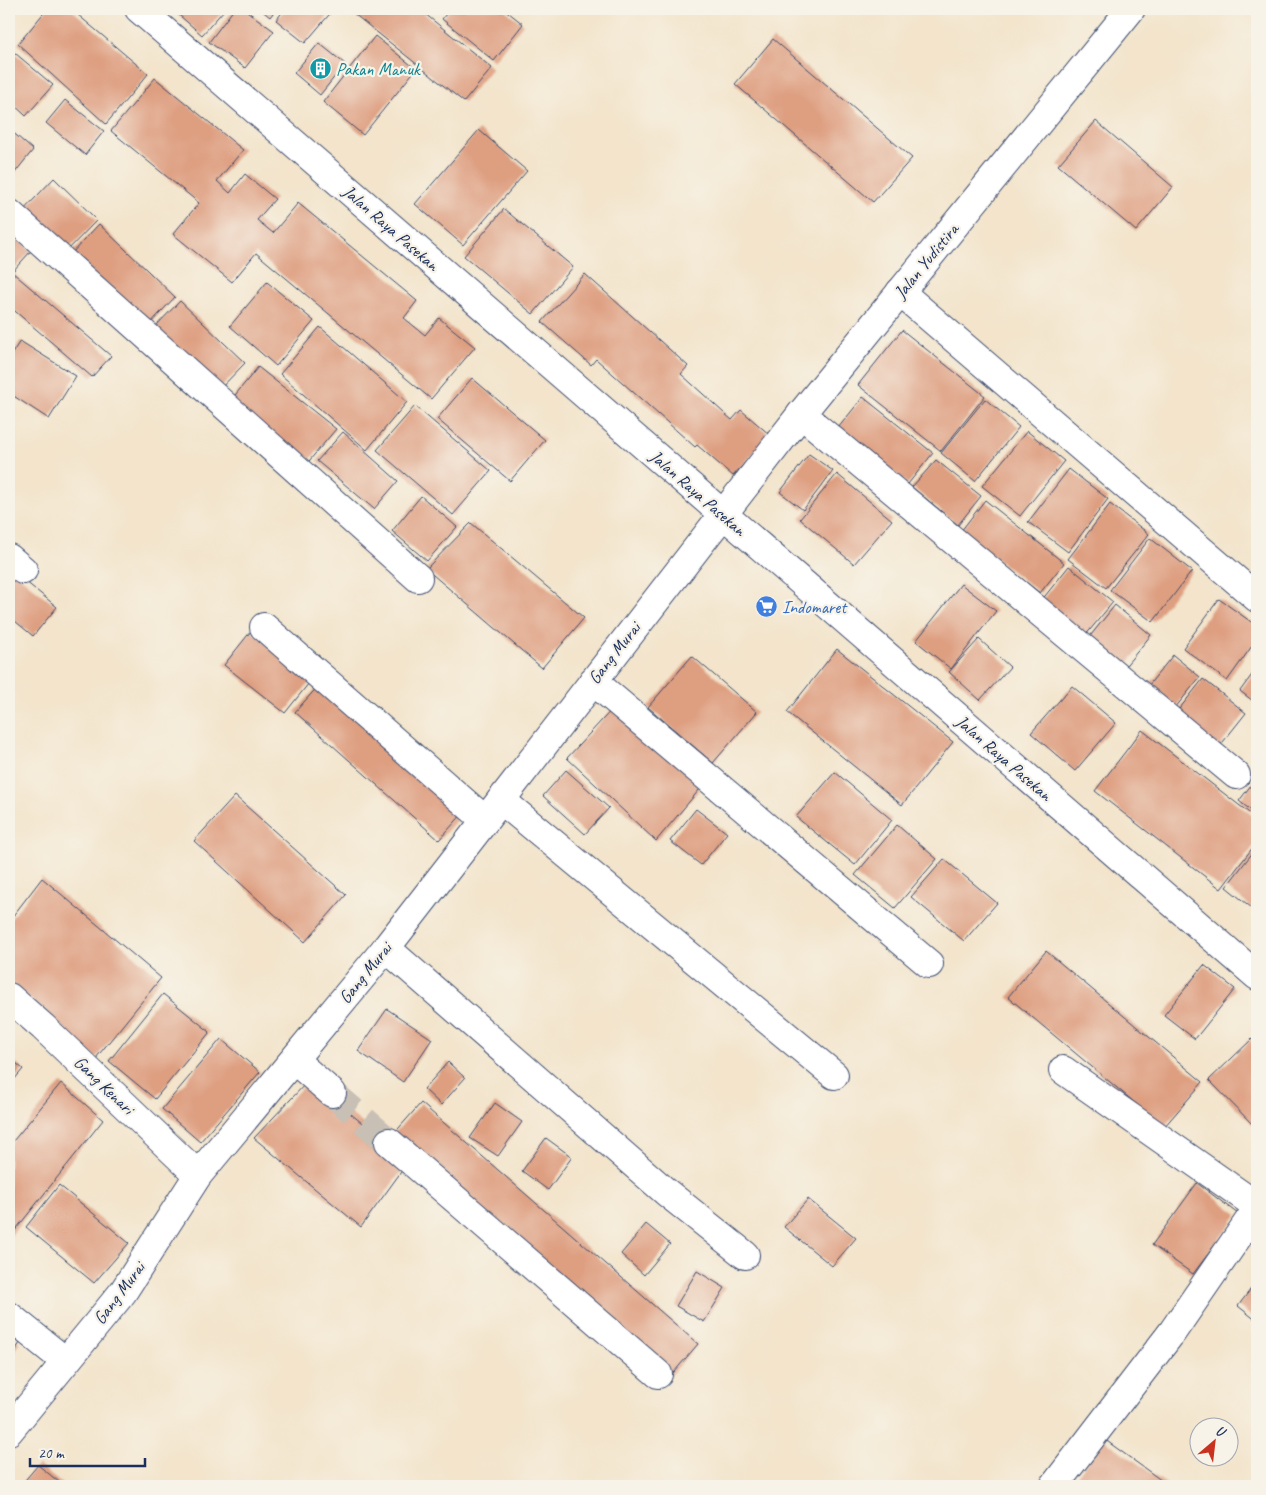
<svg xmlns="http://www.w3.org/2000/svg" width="1266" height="1495" font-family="Caveat,sans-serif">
	<rect width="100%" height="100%" fill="#f7f3e8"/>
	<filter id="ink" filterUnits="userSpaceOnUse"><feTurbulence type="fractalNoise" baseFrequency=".02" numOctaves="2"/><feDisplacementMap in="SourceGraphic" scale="10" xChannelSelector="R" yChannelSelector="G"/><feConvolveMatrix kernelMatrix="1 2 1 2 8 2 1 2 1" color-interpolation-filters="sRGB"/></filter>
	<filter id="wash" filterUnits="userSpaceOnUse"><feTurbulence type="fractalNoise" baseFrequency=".0096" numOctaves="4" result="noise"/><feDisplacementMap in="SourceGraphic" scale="20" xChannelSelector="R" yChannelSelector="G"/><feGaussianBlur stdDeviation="1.12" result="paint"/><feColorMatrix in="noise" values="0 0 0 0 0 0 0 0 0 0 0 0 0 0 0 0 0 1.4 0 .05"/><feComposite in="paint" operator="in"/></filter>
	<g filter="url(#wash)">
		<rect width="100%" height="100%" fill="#f3e4cb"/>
		<g id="blocks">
			<g fill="#de9f81">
				<path d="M47 9H71L148 74 106 124 18 44Z"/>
				<path d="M172 9H225L202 35Z"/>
				<path d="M234 9H244L274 31 245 68 209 42Z"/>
				<path d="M260 9H276L270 17Z"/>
				<path d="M285 9H334L305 43 276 20Z"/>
				<path d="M348 9H419L492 68 464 102Z"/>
				<path d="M450 9H504L523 24 494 61 442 19Z"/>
				<path d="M375 36 416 69 363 135 323 102Z"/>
				<path d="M773 39 912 158 873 202 735 84Z"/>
				<path d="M319 43 345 64 320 95 294 73Z"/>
				<path d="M9 48 53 85 26 116 9 100Z"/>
				<path d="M155 78 243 150 217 181 230 193 245 174 275 199 257 220 273 233 298 203 417 301 404 318 425 335 439 318 475 347 431 399 256 253 232 282 173 234 199 203 111 131Z"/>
				<path d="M65 100 104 131 85 155 46 123Z"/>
				<path d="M1096 121 1173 187 1136 231 1058 165Z"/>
				<path d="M9 129 33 150 9 180Z"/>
				<path d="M479 130 527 171 463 245 415 204Z"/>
				<path d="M54 178 97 220 63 255 20 214Z"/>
				<path d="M504 209 573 267 533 314 464 256Z"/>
				<path d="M99 224 175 297 146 328 70 255Z"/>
				<path d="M9 232 31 251 12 272 111 356 92 377 9 306Z"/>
				<path d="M585 274 688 366 681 374 725 414 732 420 741 410 770 435 733 476 697 445 695 447 596 359 591 365 542 322Z"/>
				<path d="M267 282 314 321 276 366 230 326Z"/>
				<path d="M180 301 245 363 217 392 152 330Z"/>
				<path d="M320 327 407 402 367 450 280 374Z"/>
				<path d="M902 330 985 396 941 451 858 385Z"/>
				<path d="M20 341 76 376 49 419 9 393V358Z"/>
				<path d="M258 367 336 429 304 467 227 405Z"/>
				<path d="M472 378 545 440 510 481 437 419Z"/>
				<path d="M863 397 933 453 908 484 838 428Z"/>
				<path d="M985 399 1019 427 975 481 941 453Z"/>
				<path d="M415 406 491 471 453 515 377 450Z"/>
				<path d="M1027 431 1064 461 1020 516 982 486Z"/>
				<path d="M343 432 398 481 374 509 317 461Z"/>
				<path d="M809 454 833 471 803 510 780 492Z"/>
				<path d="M936 460 981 496 958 525 912 487Z"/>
				<path d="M1069 469 1108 499 1068 552 1028 522Z"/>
				<path d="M837 474 892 520 854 564 800 519Z"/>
				<path d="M421 496 457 527 427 561 392 531Z"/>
				<path d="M985 500 1064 563 1040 593 961 531Z"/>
				<path d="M1110 504 1149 534 1106 588 1068 559Z"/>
				<path d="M471 523 584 618 542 668 426 569Z"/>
				<path d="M1150 538 1192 571 1153 622 1110 590Z"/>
				<path d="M1069 566 1113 602 1085 636 1041 601Z"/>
				<path d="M9 568 57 607 33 636 9 616Z"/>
				<path d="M961 584 996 611 951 669 916 641Z"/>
				<path d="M1219 599 1257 626V639L1227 681 1183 648Z"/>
				<path d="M1115 605 1151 635 1123 669 1087 640Z"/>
				<path d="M251 631 313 678 285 713 224 665Z"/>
				<path d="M979 639 1010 667 980 700 949 672Z"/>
				<path d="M837 649 953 742 902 805 787 712Z"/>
				<path d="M1173 655 1200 677 1171 713 1144 691Z"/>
				<path d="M692 656 757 712 713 763 648 707Z"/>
				<path d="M1257 668V704L1240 691Z"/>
				<path d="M1203 679 1246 713 1219 747 1176 713Z"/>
				<path d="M320 684 464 812 439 840 295 712Z"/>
				<path d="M1072 686 1116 723 1075 771 1031 733Z"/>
				<path d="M615 706 705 783 656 841 567 758Z"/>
				<path d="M1142 730 1257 819V842L1221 889 1095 791Z"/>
				<path d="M566 770 609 808 585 834 543 796Z"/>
				<path d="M835 772 892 820 855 865 796 817Z"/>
				<path d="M1257 777V815L1239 801Z"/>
				<path d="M235 796 346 895 305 942 194 841Z"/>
				<path d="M696 809 727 833 701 865 670 841Z"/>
				<path d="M897 825 937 859 895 908 855 875Z"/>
				<path d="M1257 847V912L1226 887Z"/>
				<path d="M944 859 997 903 964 941 911 897Z"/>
				<path d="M42 878 161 978 96 1058 9 980V921Z"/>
				<path d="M1046 951 1203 1082 1164 1127 1008 997Z"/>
				<path d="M1204 965 1235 989 1195 1039 1164 1015Z"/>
				<path d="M163 994 210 1032 155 1099 109 1061Z"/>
				<path d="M387 1009 432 1039 403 1082 358 1051Z"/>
				<path d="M221 1039 260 1072 200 1142 162 1109Z"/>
				<path d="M1252 1039 1257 1044V1129L1209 1080Z"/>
				<path d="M9 1057 23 1069 9 1086Z"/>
				<path d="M448 1062 465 1078 441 1105 424 1089Z"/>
				<path d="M309 1080 409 1161 361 1227 254 1138Z"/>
				<path d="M61 1083 103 1120 9 1238V1146Z"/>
				<path d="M421 1103 698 1344 668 1379 391 1137Z"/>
				<path d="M495 1103 522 1122 498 1156 470 1138Z"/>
				<path d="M546 1138 572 1157 548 1190 522 1171Z"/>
				<path d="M1197 1183 1238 1214 1193 1274 1152 1245Z"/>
				<path d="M59 1185 129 1243 94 1283 26 1227Z"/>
				<path d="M808 1199 856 1238 832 1266 784 1227Z"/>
				<path d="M646 1224 670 1244 644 1275 621 1254Z"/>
				<path d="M697 1271 725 1288 704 1322 676 1306Z"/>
				<path d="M1257 1281V1321L1238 1306Z"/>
				<path d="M9 1335 20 1343 9 1360Z"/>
				<path d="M1104 1439 1169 1486H1070Z"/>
				<path d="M38 1465 64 1486H20Z"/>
			</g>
		</g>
	</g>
	<g filter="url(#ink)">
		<use href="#blocks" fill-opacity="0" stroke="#3b4a6e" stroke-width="1"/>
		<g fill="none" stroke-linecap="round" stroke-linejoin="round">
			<path stroke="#c8c0b5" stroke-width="28" stroke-dasharray="28 14" stroke-linecap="butt" d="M332 1093 389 1142"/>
			<defs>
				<g id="minor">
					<path d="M139 9 1257 976"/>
					<path d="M9 213 418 578"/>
					<path d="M900 292 1257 598"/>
					<path d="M801 414 1236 775"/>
					<path d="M9 558 23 570"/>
					<path d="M264 627 485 820"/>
					<path d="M593 681 929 964"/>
					<path d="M501 800 834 1075"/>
					<path d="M386 948 666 1192 745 1255"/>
					<path d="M9 997 43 1027 198 1175"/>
					<path d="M294 1060 332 1093"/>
					<path d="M1063 1070 1257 1206"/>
					<path d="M389 1142 658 1374"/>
					<path d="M9 1316 65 1361"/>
					<path d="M9 1431 123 1292 198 1175 386 948 801 414 1131 9"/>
					<path d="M1054 1486 1173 1331 1257 1209"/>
				</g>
			</defs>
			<use href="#minor" stroke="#3b4a6e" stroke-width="30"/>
			<use href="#minor" stroke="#fff" stroke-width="28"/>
		</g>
	</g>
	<defs>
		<symbol id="building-disc" viewBox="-11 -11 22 22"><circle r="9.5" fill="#0f9aa8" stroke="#f7f3e8"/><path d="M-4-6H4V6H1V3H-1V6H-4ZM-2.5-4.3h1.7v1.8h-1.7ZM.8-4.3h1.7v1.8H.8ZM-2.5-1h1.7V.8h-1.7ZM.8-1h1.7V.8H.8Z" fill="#fff"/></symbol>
		<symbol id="supermarket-disc" viewBox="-11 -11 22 22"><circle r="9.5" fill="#3f7fe0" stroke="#f7f3e8"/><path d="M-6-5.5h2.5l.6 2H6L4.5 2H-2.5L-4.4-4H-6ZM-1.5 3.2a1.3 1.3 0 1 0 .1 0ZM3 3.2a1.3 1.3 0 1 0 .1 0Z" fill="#fff"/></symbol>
	</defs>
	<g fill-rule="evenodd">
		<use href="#building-disc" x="308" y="56" width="25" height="25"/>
		<use href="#supermarket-disc" x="754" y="594" width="25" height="25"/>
	</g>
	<g text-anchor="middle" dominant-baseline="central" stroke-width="4.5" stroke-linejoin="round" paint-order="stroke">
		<g font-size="18" fill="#0d838f" stroke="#f7f3e8" text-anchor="start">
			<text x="336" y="69">Pakan Manuk</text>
		</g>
		<g font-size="18" fill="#1b2f5e" stroke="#f7f3e8">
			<text transform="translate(391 228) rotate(41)">Jalan Raya Pasekan</text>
			<text transform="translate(926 261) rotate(-51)">Jalan Yudistira</text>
			<text transform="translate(698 493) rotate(41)">Jalan Raya Pasekan</text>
			<text transform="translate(614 653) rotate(-52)">Gang Murai</text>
			<text transform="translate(1004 758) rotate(41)">Jalan Raya Pasekan</text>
			<text transform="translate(365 973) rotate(-51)">Gang Murai</text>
			<text transform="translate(104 1085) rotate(44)">Gang Kenari</text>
			<text transform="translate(119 1293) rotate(-53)">Gang Murai</text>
		</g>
		<g font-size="18" fill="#366cbe" stroke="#f7f3e8" text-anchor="start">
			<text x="782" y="607">Indomaret</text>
		</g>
	</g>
	<rect width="1266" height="1495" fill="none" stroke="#f7f3e8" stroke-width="30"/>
	<g transform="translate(1214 1442) rotate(28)"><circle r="24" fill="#f7f3e8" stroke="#9fa5b1"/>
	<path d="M0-4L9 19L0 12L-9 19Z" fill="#c8321e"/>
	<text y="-8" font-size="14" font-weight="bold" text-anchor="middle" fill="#1b2f5e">U</text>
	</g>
	<path d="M30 1458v8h115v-8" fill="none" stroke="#1b2f5e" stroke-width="2.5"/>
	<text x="38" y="1458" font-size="15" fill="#1b2f5e" stroke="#f7f3e8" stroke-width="4" paint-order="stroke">20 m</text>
</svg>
